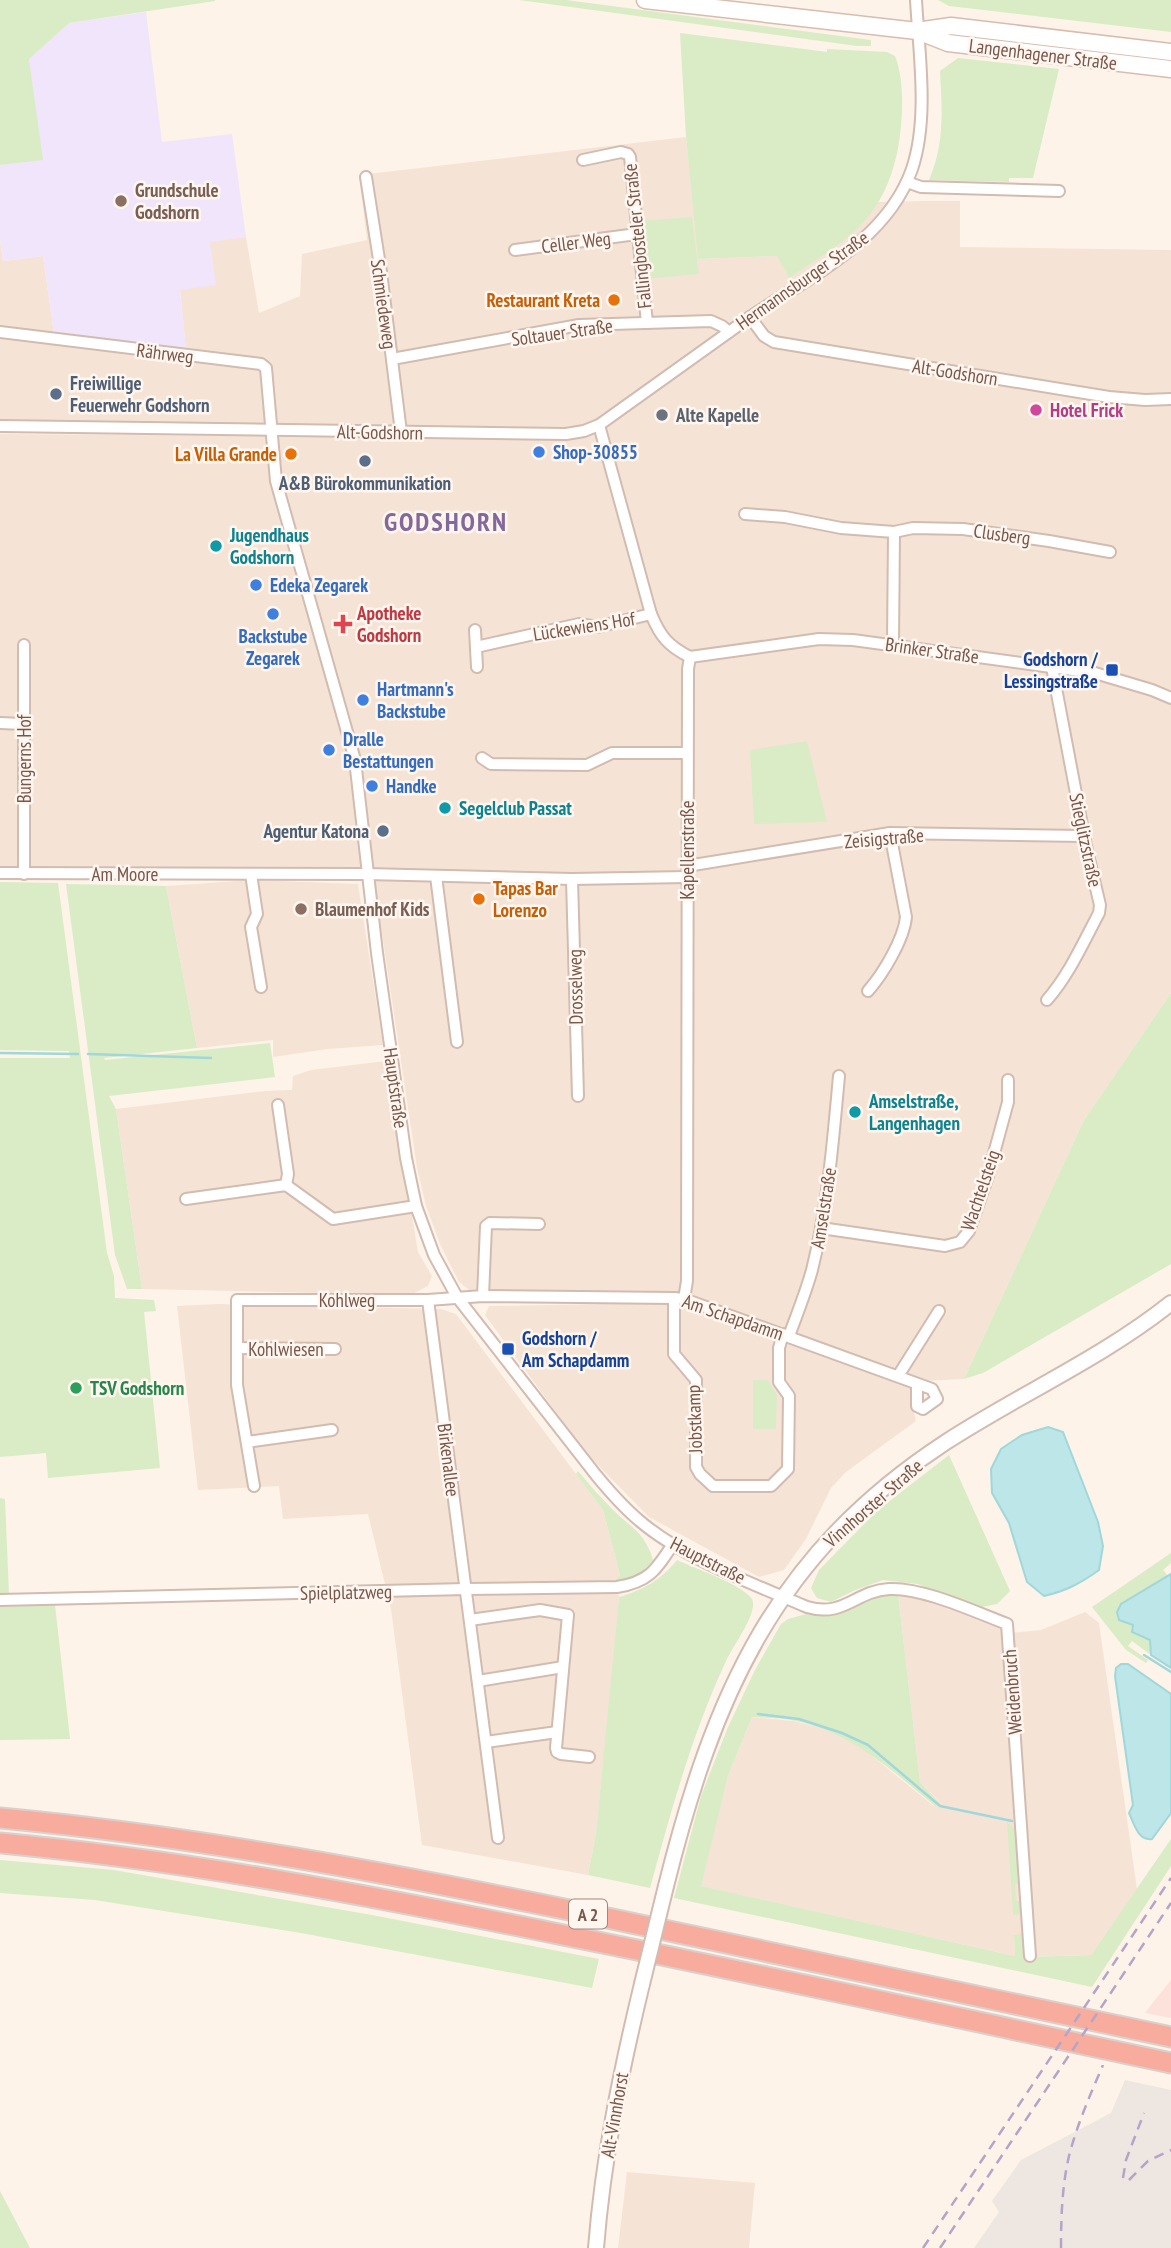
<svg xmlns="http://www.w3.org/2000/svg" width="1171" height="2248" font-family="'PT Sans Narrow',sans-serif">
	<rect width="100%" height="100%" fill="#fdf3e8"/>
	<g fill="#f5e4d6">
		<path d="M686 137 699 259 778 256 786 273 863 223 877 202 920 201H960V247L1171 250V993L1084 1120 964 1379 924 1381 669 1291 469 1290 459 1282 440 1244 426 1206 417 1168 372 867 169 870 0 868V434L261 436 262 423 0 421V240L3 261 43 256 54 334 186 350 180 289 209 241 246 237 259 313 300 296 302 254 367 240 359 175Z"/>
		<path d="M251 880 358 884 383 1045 328 1049 273 1057V1040L197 1048 166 886Z"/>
		<path d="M386 1061 418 1252 432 1276 428 1286 410 1295 142 1289 116 1109 265 1091 292 1090 293 1076 311 1070Z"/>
		<path d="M663 1303 700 1311 777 1334 914 1387 913 1408 916 1421 846 1472 831 1488 806 1539 784 1570 759 1577 649 1517 585 1452 485 1315 489 1306Z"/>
		<path d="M218 1304 441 1309 456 1314 603 1510 620 1575 615 1580 619 1597 611 1688 596 1833 588 1875 422 1845 391 1609 368 1514 283 1519 279 1486 198 1490 177 1306Z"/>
		<path d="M898 1594 915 1596 1011 1633 1041 1630 1085 1612 1099 1623 1137 1889 1091 1955 1026 1957 1014 1935 1015 1956 700 1886 728 1776 752 1717 794 1721 821 1728 861 1747 934 1806 939 1801 920 1782Z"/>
		<path d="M627 2172 755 2183 749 2248H618Z"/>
	</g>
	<path fill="#fde2dc" d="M1171 1980V2018L1145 2013 1151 2005Z"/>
	<path fill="#eee6e1" d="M1125 2080 1171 2090V2248H974L999 2212 992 2201 1021 2160 1111 2113Z"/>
	<path fill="#f0e5fa" d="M146 12 162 142 232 134 246 237 210 242 216 285 180 290 186 349 54 334 43 256 3 261 0 239V165L42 159 29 59 69 23Z"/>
	<g fill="#d9ecc6">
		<path d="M0 0H215V1L69 23 29 59 43 160 0 165Z"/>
		<path d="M519 0H566L871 40V46H857Z"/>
		<path d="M938 0H1171V32L949 6Z"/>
		<path d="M680 33 827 52V49L887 52 895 56C903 76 903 104 901 125 898 164 885 204 855 231 835 249 811 263 789 278L777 256 698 259 686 137Z"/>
		<path d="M958 58 1059 69 1033 178H1009V182L929 180C945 143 942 110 940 71Z"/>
		<path d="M692 217 699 274 647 279 641 221Z"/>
		<path d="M807 741 827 822 754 824 750 750Z"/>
		<path d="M0 882 58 883 107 1253 114 1276 115 1298 154 1300 156 1311 144 1312 160 1468 48 1478 46 1453 0 1457V1058H70L69 1051 0 1050Z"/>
		<path d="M66 884 166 886 197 1048 104 1058 105 1060 270 1043 275 1077 109 1096 116 1109 142 1289H127L115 1255Z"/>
		<path d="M1171 993V1264L983 1373 964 1379 1084 1120Z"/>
		<path d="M753 1380H768L777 1395 776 1429H753Z"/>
		<path d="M949 1455 1010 1591 997 1604 977 1608 918 1584 883 1580 853 1591 831 1602 817 1598 811 1588 819 1570 878 1510Z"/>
		<path d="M578 1471C589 1484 600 1497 612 1509 631 1528 645 1532 653 1560 640 1575 635 1579 615 1580L620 1575 603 1510 576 1474Z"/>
		<path d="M0 1498 5 1499 9 1595H0Z"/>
		<path d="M1171 1553V1563L1163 1570 1168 1576 1159 1582 1134 1625 1132 1632 1150 1640 1151 1655 1132 1641 1128 1646 1148 1660 1146 1663 1126 1650 1092 1607Z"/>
		<path d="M677 1560C692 1567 745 1586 752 1599 759 1612 732 1647 726 1661 692 1734 671 1811 650 1888L588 1875 596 1833 619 1597C643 1590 661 1580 677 1560Z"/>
		<path d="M898 1594 920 1782 939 1802 935 1806C893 1771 851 1733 796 1721 782 1718 766 1718 752 1717L728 1776 701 1886 1015 1956 1014 1935 1024 1934 1026 1957 1091 1955 1171 1839V1866L1092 1987 674 1898 701 1796 728 1727 755 1670 781 1624 788 1619 806 1614 807 1612C844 1625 851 1601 881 1595 887 1594 893 1595 898 1594Z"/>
		<path d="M55 1605 70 1739 0 1740V1606Z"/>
		<path d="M1007 1822 1015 1829 1018 1884 1015 1885 1016 1901H1023V1914L1013 1915Z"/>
		<path d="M0 1860 114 1870 372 1915 599 1959 592 1988 301 1933 95 1900 0 1893Z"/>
		<path d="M0 2191 30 2248H0Z"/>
	</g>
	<g fill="#bce6e8" stroke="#a2d7da" stroke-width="2">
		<path d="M1048 1427 1063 1432 1098 1522 1103 1546 1099 1570C1081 1583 1066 1591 1044 1596L1027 1582 1009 1523 992 1493 991 1469 1001 1449 1022 1435Z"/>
		<path d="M1171 1574V1668L1151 1655 1150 1640 1132 1632 1133 1625 1119 1620 1117 1612 1121 1604Z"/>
		<path d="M1121 1664H1128L1171 1694V1813L1152 1839C1138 1841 1134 1824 1129 1813L1133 1805 1115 1676 1116 1668Z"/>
	</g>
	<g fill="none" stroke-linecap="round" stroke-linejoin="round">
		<g stroke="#a2d7da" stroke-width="2.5">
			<path d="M0 1053 78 1054"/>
			<path d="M88 1054 211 1058"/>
			<path d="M1144 1655 1171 1672"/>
			<path d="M758 1714 799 1719 842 1733 868 1745 940 1806 1012 1821"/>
		</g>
		<defs>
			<g id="minor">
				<path d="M583 160 621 152 628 154 630 157 647 323"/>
				<path d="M366 177 381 272 401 432"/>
				<path d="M907 182 921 187 1059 191"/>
				<path d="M515 250 637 234"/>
				<path d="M750 317 764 336 774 342 1109 397 1145 400 1171 399"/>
				<path d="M0 332 261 364 266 368 276 481 355 760 377 953 406 1158 416 1206 434 1255 457 1297 596 1475C610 1492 624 1508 641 1522 685 1559 754 1584 807 1607 844 1618 855 1591 889 1589 922 1587 975 1612 1007 1624L1030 1956"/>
				<path d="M392 359 579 325 711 321 722 326 729 332"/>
				<path d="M599 425 651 614C660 636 668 646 690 657"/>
				<path d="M0 426 566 434 584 431 599 425C649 389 699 353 750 317 809 277 887 241 912 169 929 119 919 53 916 0"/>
				<path d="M745 514 785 517 841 528 894 532 913 528 963 529 1049 541 1110 552"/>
				<path d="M475 630 477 667"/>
				<path d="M893 644 894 532"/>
				<path d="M24 645V874"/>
				<path d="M476 647 579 624 597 627 651 614"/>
				<path d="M690 657 819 639 853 640 1095 673 1152 690 1171 698"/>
				<path d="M0 723 23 724"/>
				<path d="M482 758 491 764 587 765 612 753H687"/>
				<path d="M687 866 890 833 1083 836"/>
				<path d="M0 873 367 874 572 879 687 877"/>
				<path d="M251 874 257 914 251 927 261 987"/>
				<path d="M436 876 457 1042"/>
				<path d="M572 879 578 1096"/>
				<path d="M868 991C883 974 904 939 906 917L890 833"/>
				<path d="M1047 1000C1069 975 1083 943 1099 913L1100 905 1086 846 1052 667"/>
				<path d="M278 1105 288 1174 286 1185"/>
				<path d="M186 1199 286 1185 333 1219 416 1206"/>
				<path d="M821 1228 945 1246 960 1242 969 1231 987 1179 1008 1102V1080"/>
				<path d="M483 1296 486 1226 490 1223 539 1224"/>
				<path d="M674 1298V1354L696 1380V1467L700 1474 713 1486H771L788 1469 789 1396 779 1382V1348L783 1334"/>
				<path d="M684 1299 687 1281 688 669 690 657"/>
				<path d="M428 1300 498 1838"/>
				<path d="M789 1336C797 1314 806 1292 812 1270 828 1206 833 1141 839 1076"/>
				<path d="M237 1348 335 1349"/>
				<path d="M898 1376 939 1311"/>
				<path d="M247 1442 332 1430"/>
				<path d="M254 1486 237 1385V1300H428L483 1296 674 1298 684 1299 932 1389 937 1399 923 1409 917 1406V1384"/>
				<path d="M0 1600 466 1589 617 1587C649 1582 656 1570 673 1544"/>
				<path d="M470 1620 540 1610 568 1615 556 1748 557 1752 561 1754 589 1757"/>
				<path d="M478 1681 563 1667"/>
				<path d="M486 1742 557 1732"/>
			</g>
			<g id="tertiary">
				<path d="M666 1886C714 1694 775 1554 946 1442 1020 1394 1102 1358 1171 1303"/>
				<path d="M596 2248C603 2158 621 2071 642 1984"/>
			</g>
			<g id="secondary">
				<path d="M645 0 917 31 951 26 1171 52"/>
				<path d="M920 32 948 43 1171 69"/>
			</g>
			<g id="motorway">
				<path d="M0 1818C195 1836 387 1873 579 1912 777 1953 974 1995 1171 2037"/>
				<path d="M0 1843C193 1861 383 1898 573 1937 773 1977 972 2021 1171 2063"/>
			</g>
		</defs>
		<use href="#minor" stroke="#d2bbb0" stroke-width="14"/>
		<use href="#tertiary" stroke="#d2bbb0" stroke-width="18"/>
		<use href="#secondary" stroke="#d8bcb0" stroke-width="19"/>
		<use href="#motorway" stroke="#d9d0cd" stroke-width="23"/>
		<use href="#minor" stroke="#fff" stroke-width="10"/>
		<use href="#tertiary" stroke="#fff" stroke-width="14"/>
		<use href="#secondary" stroke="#fff" stroke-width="16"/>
		<use href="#motorway" stroke="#f8ac9e" stroke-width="19"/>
		<g stroke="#b4a5c8" stroke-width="2.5" stroke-dasharray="10 7" stroke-linecap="butt">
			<path d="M1123 2178 1126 2160 1144 2113"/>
			<path d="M1129 2180 1148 2161 1171 2150"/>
			<path d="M923 2248 1171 1878"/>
			<path d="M940 2248 1171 1903"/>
			<path d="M1061 2248C1061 2218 1062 2186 1069 2156 1077 2125 1090 2095 1103 2065"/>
		</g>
		<defs>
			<path id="tertiary-bridge" d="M642 1984 666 1886"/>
		</defs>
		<use href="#tertiary-bridge" stroke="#d2bbb0" stroke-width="18" stroke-linecap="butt"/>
		<use href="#tertiary-bridge" stroke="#fff" stroke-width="14"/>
	</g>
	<g fill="#8d6e63" stroke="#fff7ef" stroke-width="2.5">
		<circle cx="121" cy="201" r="7"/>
		<circle cx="301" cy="909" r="7"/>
	</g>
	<g fill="#e8710a" stroke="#fff7ef" stroke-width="2.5">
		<circle cx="614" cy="300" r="7"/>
		<circle cx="291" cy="454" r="7"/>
		<circle cx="479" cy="899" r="7"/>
	</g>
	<g fill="#5c6f8a" stroke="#fff7ef" stroke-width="2.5">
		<circle cx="56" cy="394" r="7"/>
		<circle cx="365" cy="461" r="7"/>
		<circle cx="383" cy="831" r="7"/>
	</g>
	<circle fill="#d1479c" stroke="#fff7ef" stroke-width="2.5" cx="1036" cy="410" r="7"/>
	<circle fill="#6b7280" stroke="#fff7ef" stroke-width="2.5" cx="662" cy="415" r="7"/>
	<g fill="#3f7fe0" stroke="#fff7ef" stroke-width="2.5">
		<circle cx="539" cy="452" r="7"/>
		<circle cx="256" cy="585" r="7"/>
		<circle cx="273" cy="614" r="7"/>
		<circle cx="363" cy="700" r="7"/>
		<circle cx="329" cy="750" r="7"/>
		<circle cx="372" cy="786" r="7"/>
	</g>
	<g fill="#0f9aa8" stroke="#fff7ef" stroke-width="2.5">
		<circle cx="216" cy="546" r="7"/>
		<circle cx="445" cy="808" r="7"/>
		<circle cx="855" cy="1112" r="7"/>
	</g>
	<path fill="#e0444e" stroke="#fff7ef" stroke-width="2.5" d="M339.5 613.5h7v7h7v7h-7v7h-7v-7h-7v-7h7z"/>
	<g fill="#1a4fb4" stroke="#fff7ef" stroke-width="2.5">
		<rect x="1105" y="663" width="14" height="14" rx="3.5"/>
		<rect x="501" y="1342" width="14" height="14" rx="3.5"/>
	</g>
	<circle fill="#2e9e5b" stroke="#fff7ef" stroke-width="2.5" cx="76" cy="1388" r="7"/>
	<g text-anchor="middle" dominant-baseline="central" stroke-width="5" stroke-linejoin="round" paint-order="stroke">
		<rect fill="#fff7ef" stroke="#a0867c" stroke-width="2" x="569" y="1899.5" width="38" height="29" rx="5"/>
		<g font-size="18" font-weight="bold" fill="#78564b">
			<text x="588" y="1914">A 2</text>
		</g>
		<g font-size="19" fill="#78564b" stroke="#fff7ef">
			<text transform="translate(1043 54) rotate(7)">Langenhagener Straße</text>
			<text transform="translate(637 236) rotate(-96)">Fallingbosteler Straße</text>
			<text transform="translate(576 242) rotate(-7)">Celler Weg</text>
			<text transform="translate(802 280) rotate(-35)">Hermannsburger Straße</text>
			<text transform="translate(384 304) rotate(82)">Schmiedeweg</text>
			<text transform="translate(562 332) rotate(-8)">Soltauer Straße</text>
			<text transform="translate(165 353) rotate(7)">Rährweg</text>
			<text transform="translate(955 372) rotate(9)">Alt-Godshorn</text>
			<text transform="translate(380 432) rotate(1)">Alt-Godshorn</text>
			<text transform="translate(1002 534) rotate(8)">Clusberg</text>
			<text transform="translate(584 626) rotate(-9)">Lückewiens Hof</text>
			<text transform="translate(932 650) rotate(8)">Brinker Straße</text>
			<text transform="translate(24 759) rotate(-90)">Bungerns Hof</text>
			<text transform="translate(884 838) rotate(-5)">Zeisigstraße</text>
			<text transform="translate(1086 840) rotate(78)">Stieglitzstraße</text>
			<text transform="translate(687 850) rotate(-90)">Kapellenstraße</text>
			<text x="125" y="874">Am Moore</text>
			<text transform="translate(575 987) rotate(-91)">Drosselweg</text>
			<text transform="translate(396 1088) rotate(82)">Hauptstraße</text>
			<text transform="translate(980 1190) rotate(-71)">Wachtelsteig</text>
			<text transform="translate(823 1208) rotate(-81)">Amselstraße</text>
			<text x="347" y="1300">Kohlweg</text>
			<text transform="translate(733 1317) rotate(19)">Am Schapdamm</text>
			<text x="286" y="1349">Kohlwiesen</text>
			<text transform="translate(694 1419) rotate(-92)">Jobstkamp</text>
			<text transform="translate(449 1460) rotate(83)">Birkenallee</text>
			<text transform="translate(873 1503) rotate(-41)">Vinnhorster Straße</text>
			<text transform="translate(708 1560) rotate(27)">Hauptstraße</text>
			<text transform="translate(346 1592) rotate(-1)">Spielplatzweg</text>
			<text transform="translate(1012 1692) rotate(-94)">Weidenbruch</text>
			<text transform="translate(614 2115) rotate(-80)">Alt-Vinnhorst</text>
		</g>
		<g font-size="19" font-weight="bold" fill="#785e54" stroke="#fff7ef" text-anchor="start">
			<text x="135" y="190">Grundschule<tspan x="135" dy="22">Godshorn</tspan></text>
			<text x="315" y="909">Blaumenhof Kids</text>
		</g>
		<g font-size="19" font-weight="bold" fill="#c56008" stroke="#fff7ef" text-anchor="end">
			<text x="600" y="300">Restaurant Kreta</text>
			<text x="277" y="454">La Villa Grande</text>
			<text x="493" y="888" text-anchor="start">Tapas Bar<tspan x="493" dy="22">Lorenzo</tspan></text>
		</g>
		<g font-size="19" font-weight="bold" fill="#4e5e75" stroke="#fff7ef" text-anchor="start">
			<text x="70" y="383">Freiwillige<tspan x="70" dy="22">Feuerwehr Godshorn</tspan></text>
			<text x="365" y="483" text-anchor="middle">A&amp;B Bürokommunikation</text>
			<text x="369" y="831" text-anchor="end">Agentur Katona</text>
		</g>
		<g font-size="19" font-weight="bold" fill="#b23c85" stroke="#fff7ef" text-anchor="start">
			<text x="1050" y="410">Hotel Frick</text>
		</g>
		<g font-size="19" font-weight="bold" fill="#5b616d" stroke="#fff7ef" text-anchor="start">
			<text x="676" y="415">Alte Kapelle</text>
		</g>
		<g font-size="19" font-weight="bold" fill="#366cbe" stroke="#fff7ef" text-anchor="start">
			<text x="553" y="452">Shop-30855</text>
			<text x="270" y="585">Edeka Zegarek</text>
			<text x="273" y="636" text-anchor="middle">Backstube<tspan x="273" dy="22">Zegarek</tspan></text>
			<text x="377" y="689">Hartmann's<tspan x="377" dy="22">Backstube</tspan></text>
			<text x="343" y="739">Dralle<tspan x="343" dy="22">Bestattungen</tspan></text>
			<text x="386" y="786">Handke</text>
		</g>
		<g font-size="19" font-weight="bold" fill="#0d838f" stroke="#fff7ef" text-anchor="start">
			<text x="230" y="535">Jugendhaus<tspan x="230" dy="22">Godshorn</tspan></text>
			<text x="459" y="808">Segelclub Passat</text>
			<text x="869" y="1101">Amselstraße,<tspan x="869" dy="22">Langenhagen</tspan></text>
		</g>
		<g font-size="19" font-weight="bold" fill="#be3a42" stroke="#fff7ef" text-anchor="start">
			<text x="357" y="613">Apotheke<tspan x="357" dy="22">Godshorn</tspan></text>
		</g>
		<g font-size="19" font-weight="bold" fill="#164399" stroke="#fff7ef" text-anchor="end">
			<text x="1098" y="659">Godshorn /<tspan x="1098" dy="22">Lessingstraße</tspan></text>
			<text x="522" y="1338" text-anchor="start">Godshorn /<tspan x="522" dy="22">Am Schapdamm</tspan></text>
		</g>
		<g font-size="19" font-weight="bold" fill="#27864d" stroke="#fff7ef" text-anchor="start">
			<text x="90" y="1388">TSV Godshorn</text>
		</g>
		<g font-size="26" font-weight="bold" letter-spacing="2" fill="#84679b" stroke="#fff7ef">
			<text x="446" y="521">GODSHORN</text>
		</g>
	</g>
</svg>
